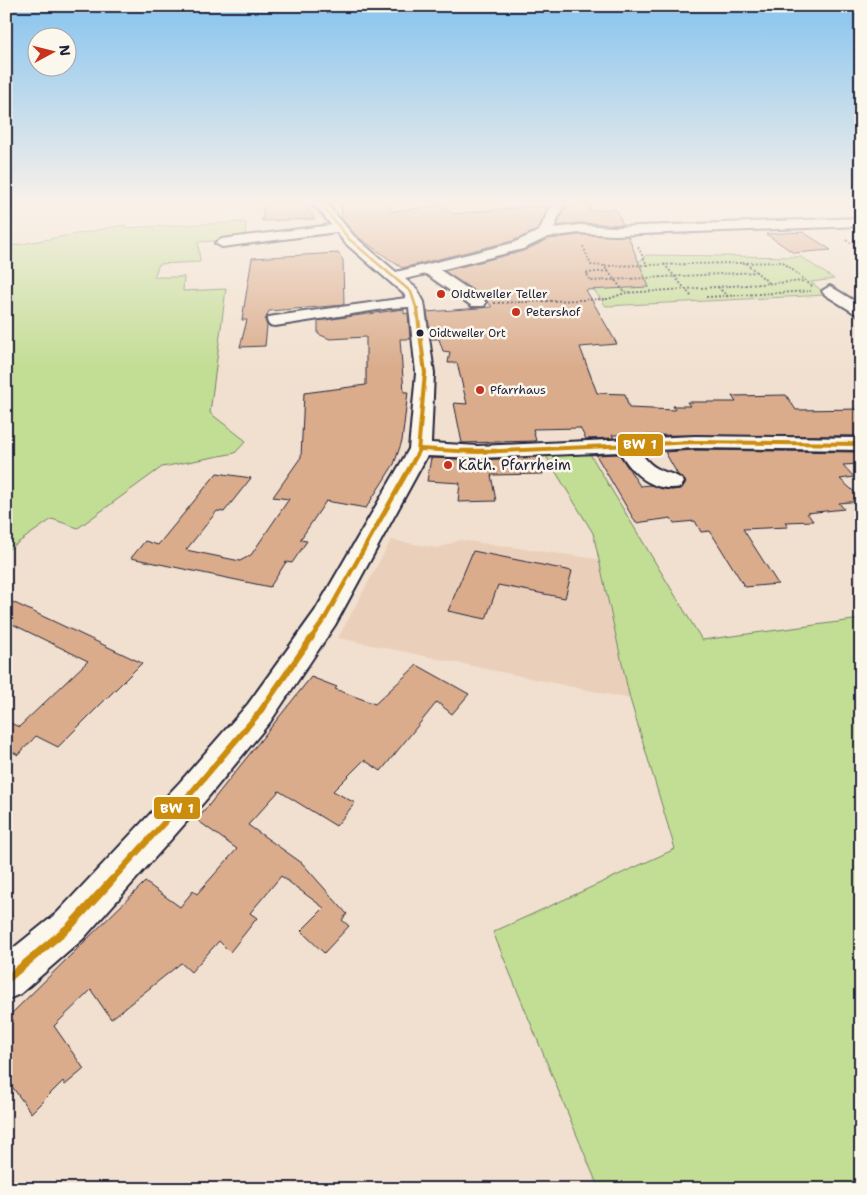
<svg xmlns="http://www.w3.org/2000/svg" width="867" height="1195" font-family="'Shantell Sans',sans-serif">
	<rect width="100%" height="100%" fill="#f1e0cf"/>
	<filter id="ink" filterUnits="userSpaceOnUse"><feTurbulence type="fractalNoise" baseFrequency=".02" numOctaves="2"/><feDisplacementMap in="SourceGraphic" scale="10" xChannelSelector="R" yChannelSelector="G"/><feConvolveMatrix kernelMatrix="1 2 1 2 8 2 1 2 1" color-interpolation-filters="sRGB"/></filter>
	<g filter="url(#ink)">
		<path fill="#ead0bb" d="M391 540 438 548 460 540 598 559 630 699 338 638Z"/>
		<g fill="#c2dd94" stroke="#728068">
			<path d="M246 222 245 239 198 242 200 262 159 264 154 277H184L183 291 226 289 210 413 246 441 235 453 162 467 78 528 52 519 6 551V247L125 225V228Z"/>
			<path d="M577 232 582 241 630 265 640 261 646 255 801 257 834 279 811 282 827 295 606 306 562 248 522 247 552 236Z"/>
			<path d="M590 454 702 640 861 619V1189H599L493 932 675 849 630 699 593 533 546 456Z"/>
		</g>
		<g fill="#daac8c" stroke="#22223b">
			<path d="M264 201H302L315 219 262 221Z"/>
			<path d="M341 201H395L389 212 442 205 453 214 535 206 548 208 538 230 512 241 402 268 355 235 342 219Z"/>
			<path d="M571 204 591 206 589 211 616 209 623 225 579 223 557 226 564 208H570Z"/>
			<path d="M803 232 831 250 794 253 766 234Z"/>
			<path d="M579 235 628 236 649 287 586 290 617 344 580 347 597 393 625 394 629 408 675 410 673 406H690L687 402H736L732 396 786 395 796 410 861 409V436L612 435 614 438 586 439 580 428 533 429 536 441 462 443 454 403 467 404 457 363H448L450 352 443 351 439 339H431L427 312 492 307 485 298 444 271 523 251 549 239Z"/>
			<path d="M338 253 343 260 344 305 269 311 265 320 267 326 265 346 240 347 247 320H242L252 258Z"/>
			<path d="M404 309V314L408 313 410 339H400L404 392H408L402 441 394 464 366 508 326 501 300 540 307 541 292 563 286 562 270 587 131 558 145 541 158 545 217 473 251 478 224 512 217 511 186 550 240 561 251 555 289 499 273 497 301 457 304 393 366 385V337L330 339 318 334V321Z"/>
			<path d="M695 450 861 452V464L843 465 854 477 840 479 861 498V501L839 503 844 509 807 513 813 521 785 522 788 527 743 529 778 584 745 587 710 531 701 532 695 521 674 523 671 518 636 523 596 455 619 454 640 486 650 485 671 490 681 489 686 482 678 475 665 452Z"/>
			<path d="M539 457 543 474 491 475 496 501 458 502 460 483 427 481 431 458 478 460Z"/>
			<path d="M473 551 572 571 565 598 498 585 486 619 448 611Z"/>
			<path d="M6 599 142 663 58 747 36 736 18 755 6 748V721L19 727 88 661 6 621Z"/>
			<path d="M417 665 469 694 452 714 437 702 381 771 364 760 333 791 355 803 336 826 279 791 248 825 302 863 347 914 342 920 349 926 324 953 301 931 324 908 281 876 250 913 257 918 230 952 219 941 191 972 181 963 111 1019 91 990 54 1026 84 1069 65 1085 63 1081 31 1113 6 1078V1019L145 882 180 907 193 891 197 894 237 849 197 820 311 677 337 687 335 689 375 704Z"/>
		</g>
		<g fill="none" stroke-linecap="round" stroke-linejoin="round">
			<defs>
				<g id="minor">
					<path d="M307 201H321L327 204 354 236 396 272 513 243 539 231 553 201H565L554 228 579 225 614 227 861 218V226L614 235 579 233 548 237 523 249 440 270 484 300 486 303 484 306H472L426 274 405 279 417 289 424 302 434 373 431 443 478 446 695 436 861 438V450L695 448 640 451C655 477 676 470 684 482L681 487C654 493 632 474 620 452L478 458 427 456 335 625 270 722 204 802 83 939 20 994 6 1000V954L57 913 180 782 248 704 315 611 409 449 416 373 409 307 390 308 275 326 269 325 267 321 269 317 275 316 406 298 404 294 344 242 337 232 222 247 215 243 222 239 331 225 319 210Z"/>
					<path d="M830 286 861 305V317L824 294 822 291Z"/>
				</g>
			</defs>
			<use href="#minor" stroke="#22223b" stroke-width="4"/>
			<g stroke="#22223b" stroke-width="2" stroke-dasharray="2 2" stroke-linecap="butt">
				<path d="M846 240 861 249"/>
				<path d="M583 246 591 265 604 266 625 293 806 281"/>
				<path d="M638 247 647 265 783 262 813 287"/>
				<path d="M746 263 769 283"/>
				<path d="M664 264 692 297"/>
				<path d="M605 266 647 265"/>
				<path d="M608 271 586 273 591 281 757 272"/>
				<path d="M718 287 729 298"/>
				<path d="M706 297 811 291"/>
				<path d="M494 303 608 299 625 293"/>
			</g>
			<use href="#minor" fill="#fbf7ec" fill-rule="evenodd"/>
			<defs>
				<path id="bus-1-far4" d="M313 201 323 207 349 239 411 292 417 310"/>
				<g id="bus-1-far3">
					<path d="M417 309 425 373 418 452"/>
					<path d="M420 449 478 452 695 442 861 444"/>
				</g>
				<g id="bus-1-far2">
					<path d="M462 451H496"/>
					<path d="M311 638 325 618 419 451"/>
				</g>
				<path id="bus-1-far1" d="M112 880 192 792 259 713 312 637"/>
				<path id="bus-1" d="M6 980 70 926 113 879"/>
			</defs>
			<use href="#bus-1-far4" stroke="#fbf7ec" stroke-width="4.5"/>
			<use href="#bus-1-far3" stroke="#fbf7ec" stroke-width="6"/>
			<use href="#bus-1-far2" stroke="#fbf7ec" stroke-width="8"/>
			<use href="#bus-1-far1" stroke="#fbf7ec" stroke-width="10"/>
			<use href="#bus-1" stroke="#fbf7ec" stroke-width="12"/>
			<use href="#bus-1-far4" stroke="#cc8c0c" stroke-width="2.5"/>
			<use href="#bus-1-far3" stroke="#cc8c0c" stroke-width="4"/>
			<use href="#bus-1-far2" stroke="#cc8c0c" stroke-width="4.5"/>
			<use href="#bus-1-far1" stroke="#cc8c0c" stroke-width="6"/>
			<use href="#bus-1" stroke="#cc8c0c" stroke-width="8"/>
		</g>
	</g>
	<linearGradient id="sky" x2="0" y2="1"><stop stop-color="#87c4ef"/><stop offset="0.55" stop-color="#f9f1e9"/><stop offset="1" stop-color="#f9f1e9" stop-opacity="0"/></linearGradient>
	<rect width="867" height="368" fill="url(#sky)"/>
	<g fill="#c8321e" stroke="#fbf7ec" stroke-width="2">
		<circle cx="441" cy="294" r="5"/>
		<circle cx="516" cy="312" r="5"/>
		<circle cx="480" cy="390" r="5"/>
		<circle cx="448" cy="465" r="5"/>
	</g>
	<circle fill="#22223b" stroke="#fbf7ec" stroke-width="2" cx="420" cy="333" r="4.5"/>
	<g text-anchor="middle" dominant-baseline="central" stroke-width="5" stroke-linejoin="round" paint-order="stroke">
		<g font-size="11" fill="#22223b" stroke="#fbf7ec" text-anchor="start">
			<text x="429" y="333">Oidtweiler Ort</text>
		</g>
		<g font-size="12" fill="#22223b" stroke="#fbf7ec" text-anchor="start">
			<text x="451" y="294">Oidtweiler Teller</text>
			<text x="526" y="312">Petershof</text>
			<text x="490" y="390">Pfarrhaus</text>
		</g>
		<g font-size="15" fill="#22223b" stroke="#fbf7ec" text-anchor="start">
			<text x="458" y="465">Kath. Pfarrheim</text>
		</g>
	</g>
	<g stroke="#fbf7ec" stroke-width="2">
		<rect x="617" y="433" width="47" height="24" rx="5" fill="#cc8c0c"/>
		<rect x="153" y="796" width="48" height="24" rx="5" fill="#cc8c0c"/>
	</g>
	<g font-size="14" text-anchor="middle" font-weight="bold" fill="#fff">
		<text x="640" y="449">BW 1</text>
		<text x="177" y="813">BW 1</text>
	</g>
	<rect width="867" height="1195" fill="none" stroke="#fbf7ec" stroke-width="25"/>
	<rect x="12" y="12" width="842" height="1170" fill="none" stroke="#22223b" stroke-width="2" filter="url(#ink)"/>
	<g transform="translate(52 52) rotate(83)"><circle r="24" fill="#fbf7ec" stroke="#a4a2a5"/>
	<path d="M0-4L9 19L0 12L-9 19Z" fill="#c8321e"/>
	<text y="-8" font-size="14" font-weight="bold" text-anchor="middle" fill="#22223b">N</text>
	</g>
</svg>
